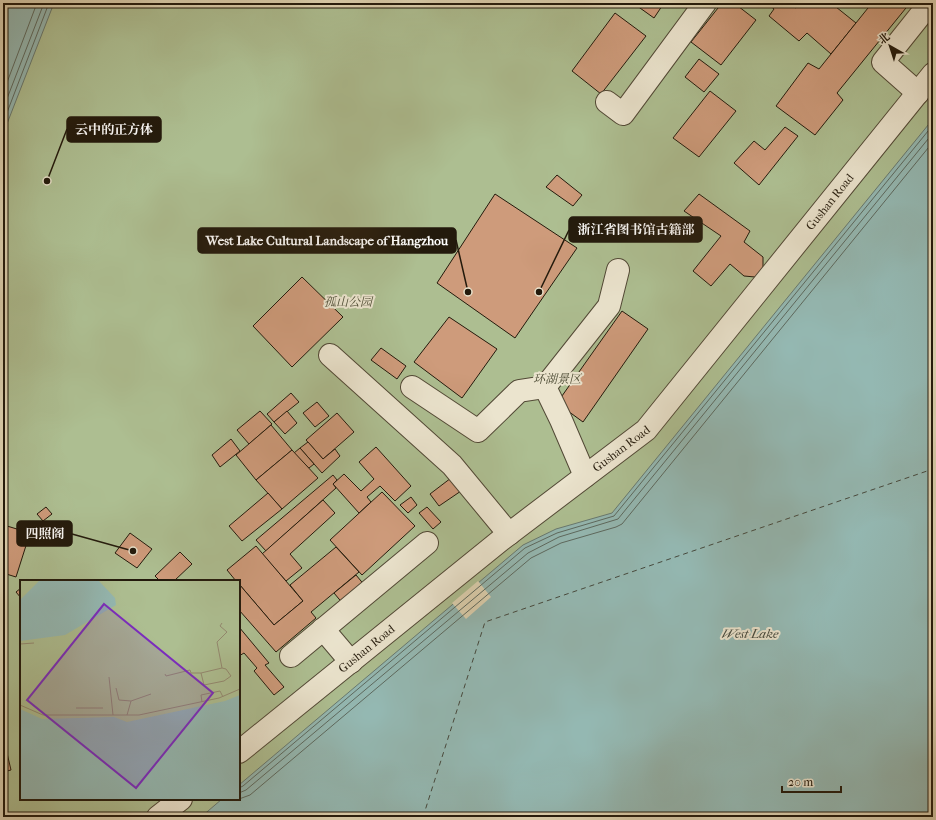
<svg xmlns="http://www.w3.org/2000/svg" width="936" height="820" font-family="'IM FELL French Canon','Noto Serif SC',serif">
	<rect width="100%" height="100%" fill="#e0d5b4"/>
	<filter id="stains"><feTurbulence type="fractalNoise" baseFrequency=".005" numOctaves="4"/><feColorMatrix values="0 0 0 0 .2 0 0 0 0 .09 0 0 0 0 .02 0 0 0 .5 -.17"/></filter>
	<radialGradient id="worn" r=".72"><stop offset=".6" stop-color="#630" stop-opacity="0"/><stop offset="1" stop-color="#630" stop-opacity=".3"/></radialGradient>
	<path fill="#adbe91" stroke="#686c4e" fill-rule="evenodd" d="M3 3H933V817H3ZM21 581H239V799H21Z"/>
	<g fill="#94b8b2" stroke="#677970">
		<path d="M3 3H54L3 134Z"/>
		<path d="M933 119V817H201L222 799H239V785L523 545 556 529 612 513Z"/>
	</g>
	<path fill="#e0d5b4" d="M478 581 491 597 466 619 452 603Z"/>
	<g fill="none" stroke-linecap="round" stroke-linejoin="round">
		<g stroke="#5c695f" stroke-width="1">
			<path d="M3 93 37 3"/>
			<path d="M3 109 44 3"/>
			<path d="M3 123 49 3"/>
			<path d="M239 788 243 786 525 548 557 533 614 516 933 125"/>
			<path d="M239 793 246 790 528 553 559 537 618 519 933 133"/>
			<path d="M239 799 250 795 531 558 561 543 616 527 622 524 933 142"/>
		</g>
		<path stroke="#45493e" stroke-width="1" stroke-dasharray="5 4" stroke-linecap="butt" d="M423 817 485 622 933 469"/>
	</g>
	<g fill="#ce9b7b" stroke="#231a0c">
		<path d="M633 3H664L654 18Z"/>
		<path d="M722 3H734L756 20 721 65 691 42Z"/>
		<path d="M767 3H788L796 8 800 3H831L856 23 831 54 807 33 799 41 769 16 774 9Z"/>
		<path d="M872 3H910L837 93 843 100 815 135 776 106 808 63 819 69Z"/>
		<path d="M615 13 646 36 601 94 572 71Z"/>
		<path d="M699 59 719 74 704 92 685 77Z"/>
		<path d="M710 91 736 111 699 157 673 138Z"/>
		<path d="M785 127 798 136 759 185 734 163 754 141 765 150Z"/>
		<path d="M557 175 582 195 573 206 546 187Z"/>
		<path d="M495 194 577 248 515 338 437 283Z"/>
		<path d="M699 194 750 231 744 242 763 257V270L755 277 744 276 730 264 711 286 693 271 721 236 684 211Z"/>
		<path d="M302 277 343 317 292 367 253 326Z"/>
		<path d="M622 311 648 329 583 422 557 403Z"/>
		<path d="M449 317 497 349 462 398 414 362Z"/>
		<path d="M381 348 406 366 397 379 371 360Z"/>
		<path d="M291 393 299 402 274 422 267 414Z"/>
		<path d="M317 402 329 416 315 427 303 413Z"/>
		<path d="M260 411 272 424 249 444 237 430Z"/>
		<path d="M287 411 297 423 285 434 274 422Z"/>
		<path d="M337 413 354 432 323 459 306 440Z"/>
		<path d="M271 425 292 450 256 480 236 455Z"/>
		<path d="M231 439 240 451 220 467 212 455Z"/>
		<path d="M308 442 323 459 335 449 340 456 322 473 300 448Z"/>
		<path d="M376 447 411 486 395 501 380 486 367 497 371 502 359 513 333 484 344 474 361 491 374 479 359 462Z"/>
		<path d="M300 448 314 464 309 468 294 453Z"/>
		<path d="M292 450 318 478 282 509 256 480Z"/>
		<path d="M333 475 337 480 333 484 336 488 266 551 256 540Z"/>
		<path d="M451 478 461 491 439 506 430 494Z"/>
		<path d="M382 492 415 526 362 575 330 540Z"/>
		<path d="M268 493 282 509 242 541 229 526Z"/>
		<path d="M411 497 417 505 408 513 400 505Z"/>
		<path d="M323 500 335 513 290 554 302 568 286 581 262 554Z"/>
		<path d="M46 507 52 514 43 521 37 514Z"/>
		<path d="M427 507 441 522 433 529 419 513Z"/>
		<path d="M7 526 30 533 16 577 3 573V538Z"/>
		<path d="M130 533 152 549 137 568 115 553Z"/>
		<path d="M256 546 303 601 274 625 239 584V581H236L227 570Z"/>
		<path d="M336 547 359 572 311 612 316 618 276 652 239 610V584L274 625 303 601 290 585Z"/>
		<path d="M180 552 192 564 174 581H160L155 576Z"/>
		<path d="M356 575 366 587 344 605 334 593Z"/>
		<path d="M21 588V598L16 592Z"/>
		<path d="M239 627 269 663 265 665 284 687 274 695 254 671 257 668 244 653 239 656Z"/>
		<path d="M3 736 11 770 3 772Z"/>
	</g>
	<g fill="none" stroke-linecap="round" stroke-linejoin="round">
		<defs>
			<g id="minor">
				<path d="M918 93 883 62 930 3"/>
				<path d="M607 102 623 114 705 3"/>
				<path d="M330 355 452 465 509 534"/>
				<path d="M412 387 478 431 519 391 545 387 609 306 618 270"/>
				<path d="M545 387 561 420 585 476"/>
				<path d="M323 629 351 662"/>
				<path d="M291 656 427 543"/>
				<path id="s1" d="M239 752 501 540 646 430 933 74"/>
				<path d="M158 817 181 799"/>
			</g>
		</defs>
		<use href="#minor" stroke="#524936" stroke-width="24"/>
		<use href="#minor" stroke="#ebe4ce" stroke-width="22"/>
	</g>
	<g text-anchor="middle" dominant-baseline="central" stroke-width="4" stroke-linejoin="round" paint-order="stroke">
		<g font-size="12" fill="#231a0c" stroke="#ebe4ce">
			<text stroke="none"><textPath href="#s1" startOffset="812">Gushan Road</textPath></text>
			<text stroke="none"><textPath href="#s1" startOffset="488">Gushan Road</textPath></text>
			<text stroke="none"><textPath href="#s1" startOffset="164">Gushan Road</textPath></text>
		</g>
		<g font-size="12" font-style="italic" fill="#4c4b34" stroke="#ebe4ce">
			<text x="348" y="302">孤山公园</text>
			<text x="557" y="379">环湖景区</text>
		</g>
		<g font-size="13" font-style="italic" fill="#45493e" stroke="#ebe4ce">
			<text x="750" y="633">West Lake</text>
		</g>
	</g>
	<g transform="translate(20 580)">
		<rect width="220" height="220" fill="#e0d5b4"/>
		<path d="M0 0H220V220H0Z" fill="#adbe91"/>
		<path d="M20 0H78L95 18 96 25 45 55 0 61V20ZM220 115V220H0V129L22 139 94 137 107 142 205 121Z" fill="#94b8b2"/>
		<path fill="none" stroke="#94b8b2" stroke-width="2" d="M0 156 51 163 82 143 168 174 220 163"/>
		<path fill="none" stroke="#948a71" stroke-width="1" d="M202 43 200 46 207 52 197 62 202 88M0 64 14 63M202 88 206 89 211 96 204 101 184 105 181 93ZM145 94 146 96 170 90 171 93H181M89 97 93 135M96 108 99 120 111 121 131 114M182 122 181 115 200 111 203 117M0 125 23 135H119L199 118 220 109M56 128H83M107 135 111 121"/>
		<path fill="#7b2cbf" fill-opacity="0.15" stroke="#7b2cbf" stroke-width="2" d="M84 24 193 113 116 208 7 120Z"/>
		<rect width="220" height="220" fill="none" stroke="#231a0c" stroke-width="2"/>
	</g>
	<path fill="none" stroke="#231a0c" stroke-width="1.5" d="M47 181L67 129M539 292L569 230M468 292L456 240M133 551L72 534"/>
	<g fill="#231a0c" stroke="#ebe4ce" stroke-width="1.5">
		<circle cx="47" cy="181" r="4"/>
		<circle cx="539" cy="292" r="4"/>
		<circle cx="468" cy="292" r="4"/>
		<circle cx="133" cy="551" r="4"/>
	</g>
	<g fill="#231a0c" stroke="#231a0c" stroke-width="1.5">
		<rect x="67" y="117" width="94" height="25" rx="4"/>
		<rect x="569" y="217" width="133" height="25" rx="4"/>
		<rect x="198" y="228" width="258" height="25" rx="4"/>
		<rect x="17" y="521" width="55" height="25" rx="4"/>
	</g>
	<g font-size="13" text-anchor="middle" font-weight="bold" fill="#fff">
		<text x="114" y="134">云中的正方体</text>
		<text x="636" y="234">浙江省图书馆古籍部</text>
		<text x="327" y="245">West Lake Cultural Landscape of Hangzhou</text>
		<text x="45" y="538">四照阁</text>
	</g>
	<rect width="936" height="820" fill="none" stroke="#e0d5b4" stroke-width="16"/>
	<rect x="4" y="4" width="928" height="812" fill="none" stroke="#231a0c" stroke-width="2"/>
	<rect x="8" y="8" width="920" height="804" fill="none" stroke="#231a0c"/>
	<g transform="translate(890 46) rotate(321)" stroke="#ebe4ce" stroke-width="3" paint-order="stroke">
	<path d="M0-3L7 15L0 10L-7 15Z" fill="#231a0c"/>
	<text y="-6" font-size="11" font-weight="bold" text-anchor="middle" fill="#231a0c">北</text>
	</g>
	<path d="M782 786v6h59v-6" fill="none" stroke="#231a0c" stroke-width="2"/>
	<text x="788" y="786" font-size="12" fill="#231a0c" stroke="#ebe4ce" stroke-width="3" paint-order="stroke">20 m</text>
	<rect width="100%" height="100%" filter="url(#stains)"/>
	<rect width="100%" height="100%" fill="url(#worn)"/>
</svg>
